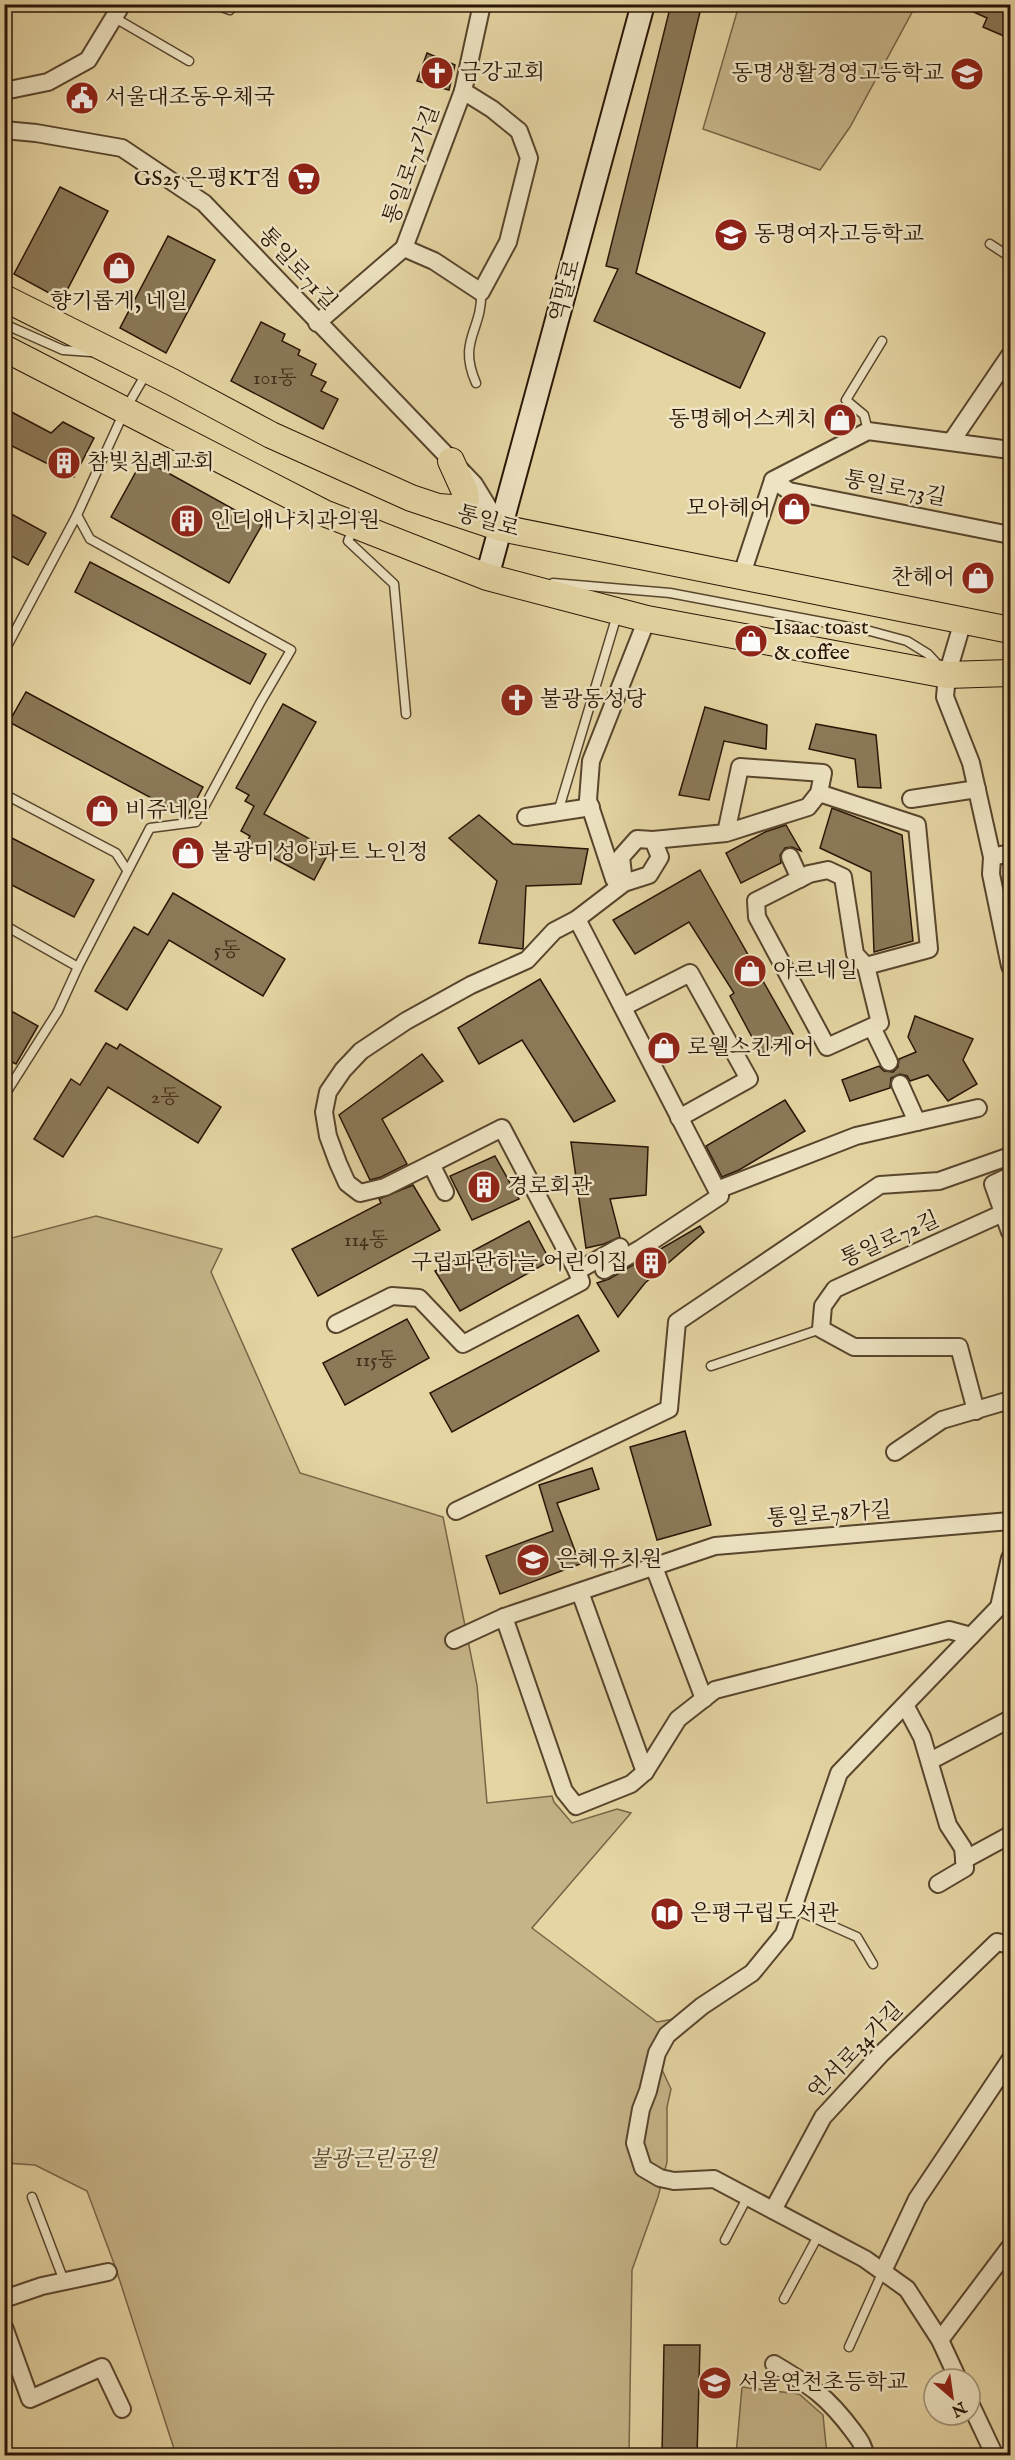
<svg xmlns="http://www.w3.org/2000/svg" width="1015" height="2460" font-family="'IM FELL English','Noto Serif KR',serif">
	<rect width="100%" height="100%" fill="#e5d5a3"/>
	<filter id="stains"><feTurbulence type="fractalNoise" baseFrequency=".00333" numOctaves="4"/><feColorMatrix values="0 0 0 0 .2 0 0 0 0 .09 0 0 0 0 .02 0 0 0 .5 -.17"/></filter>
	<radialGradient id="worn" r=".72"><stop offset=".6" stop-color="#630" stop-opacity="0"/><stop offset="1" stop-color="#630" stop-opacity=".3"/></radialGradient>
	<g fill="#c5b488" stroke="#776447" stroke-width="1.5">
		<path d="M739 5H916L850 127 820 170 703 129Z"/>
		<path d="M96 1216 222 1249 211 1272 300 1473 443 1517 477 1685 487 1803 552 1796 554 1802 572 1823 617 1809 631 1813 532 1928 657 2022 674 2019 658 2061 671 2089 667 2107V2162L658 2197 632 2270 629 2455H176L116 2269 87 2191 35 2165 5 2163 4 1240Z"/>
		<path d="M742 2387 799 2394 823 2415 827 2455H736Z"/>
	</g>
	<g fill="#8b7958" stroke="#291506" stroke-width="1.5">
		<path d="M671 4H702L636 273 765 333 740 388 594 321 618 269 606 266Z"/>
		<path d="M956 4H1011V39L983 27 987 18Z"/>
		<path d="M427 53 455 65 449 90 417 81Z"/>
		<path d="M60 187 108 211 62 300 14 274Z"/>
		<path d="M168 236 215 260 166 353 120 328Z"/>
		<path d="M261 322 285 334 282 341 300 350 298 355 316 364 311 375 326 382 321 391 338 399 323 429 231 381Z"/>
		<path d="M4 408 51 433 63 422 94 438 74 477 4 442Z"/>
		<path d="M143 459 262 525 229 583 111 517Z"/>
		<path d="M4 510 46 533 28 565 4 552Z"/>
		<path d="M90 562 266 654 250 684 75 592Z"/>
		<path d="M26 692 203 787 187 817 9 722Z"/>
		<path d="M283 704 316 722 264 814 330 850 314 880 246 843 250 836 241 831 254 806 245 801 249 795 236 788Z"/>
		<path d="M705 707 767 725 766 749 724 741 709 800 679 795Z"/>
		<path d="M816 724 876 735 881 788 858 787 855 759 809 749Z"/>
		<path d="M832 808 902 835 913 941 874 952 871 872 820 848Z"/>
		<path d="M479 815 513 844 588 849 581 884 526 886 523 949 479 943 497 881 449 838Z"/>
		<path d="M786 825 801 851 792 847 785 848 780 855 781 863 741 883 726 853 765 832Z"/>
		<path d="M4 834 94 880 74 917 4 881Z"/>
		<path d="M700 870 793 1034 761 1054 730 996 734 993 689 922 635 954 613 920Z"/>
		<path d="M173 893 285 959 263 996 169 940 127 1010 95 991 134 927 148 935Z"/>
		<path d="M540 979 615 1101 574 1122 522 1040 479 1064 458 1028Z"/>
		<path d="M4 1007 38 1026 16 1064 4 1058Z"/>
		<path d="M915 1016 973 1039 963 1060 977 1084 948 1101 928 1075 910 1081 907 1076 900 1074 891 1078 890 1088 850 1101 842 1080 879 1066 884 1071 893 1072 898 1067 899 1059 916 1052 908 1037Z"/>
		<path d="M106 1043 117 1049 120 1044 221 1107 198 1143 108 1087 63 1157 34 1139 71 1079 80 1085Z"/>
		<path d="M422 1054 443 1081 382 1119 407 1164 381 1177 370 1180 339 1115Z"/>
		<path d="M785 1100 805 1131 739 1170 722 1177 706 1146Z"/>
		<path d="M571 1142 648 1147 646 1195 610 1199 620 1237 604 1244 586 1248Z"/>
		<path d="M495 1156 519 1199 472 1220 450 1176Z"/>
		<path d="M413 1185 440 1230 318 1296 292 1249 381 1203 379 1199Z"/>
		<path d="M529 1221 550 1261 460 1311 435 1271Z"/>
		<path d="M700 1226 704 1232 645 1283 618 1317 597 1283 609 1279Z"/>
		<path d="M578 1315 599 1351 452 1432 430 1393Z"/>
		<path d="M407 1319 429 1358 345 1405 323 1363Z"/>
		<path d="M685 1431 711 1525 657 1540 630 1447Z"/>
		<path d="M592 1468 599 1489 557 1503 580 1564 500 1594 486 1556 553 1531 539 1485Z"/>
		<path d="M664 2345H700L697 2456H662Z"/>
	</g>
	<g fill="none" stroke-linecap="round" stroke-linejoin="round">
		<defs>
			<g id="lane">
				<path d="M213 4 230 10"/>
				<path d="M115 18 189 61"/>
				<path d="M990 244 1010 257"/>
				<path d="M4 324 63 350 91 352"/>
				<path d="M476 383C457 340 483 330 481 292"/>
				<path d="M868 431 864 415 846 400 882 341"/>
				<path d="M354 527 348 541 394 584 406 714"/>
				<path d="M553 583 670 593 870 631 907 641 928 654 940 667"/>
				<path d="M4 652 77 515 125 410 147 372"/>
				<path d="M4 794 116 853 127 870"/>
				<path d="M558 812 617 615"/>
				<path d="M4 925 78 967"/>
				<path d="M4 1096 58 1011 78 967 150 828 196 822 260 703 291 650 90 539 77 515"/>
				<path d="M711 1366 821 1329"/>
				<path d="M792 1908 857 1937 873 1964"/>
				<path d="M32 2197 64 2281"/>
				<path d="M725 2240 748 2196"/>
				<path d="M784 2299 819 2234"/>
				<path d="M849 2347 883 2271"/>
			</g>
			<g id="street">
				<path d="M4 91 48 82 88 60 122 4"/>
				<path d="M4 130 36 133 122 148 204 203 474 484 501 528"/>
				<path d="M404 248 434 261 481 292 508 242 529 158 519 131 492 109 463 91"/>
				<path d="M317 323 404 248 463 91 482 4"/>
				<path d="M951 442 1010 355"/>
				<path d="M773 480 789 491 1010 535"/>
				<path d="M741 577 773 480 868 431 1010 450"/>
				<path d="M963 621 947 675 945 697 971 763 992 857 991 874 1010 966"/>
				<path d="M819 793 917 825 929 949 866 966 855 954 843 877 828 870 809 874 756 901 757 917 827 1047 880 1023 866 966"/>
				<path d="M911 799 977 789"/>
				<path d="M526 817 591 807"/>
				<path d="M653 840 726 833 740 767 823 773 819 793 808 807 726 833"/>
				<path d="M790 857 800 879"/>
				<path d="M992 857 1010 853"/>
				<path d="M577 919 720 1196 640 1249 604 1270"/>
				<path d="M623 1007 690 973 749 1079 679 1118"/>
				<path d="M872 1027 889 1062"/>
				<path d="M900 1084 917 1122"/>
				<path d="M431 1164 502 1128 577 1271 620 1247"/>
				<path d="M1010 1176 993 1184 1010 1232"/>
				<path d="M717 1190 856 1136 978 1108"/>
				<path d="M445 1192 431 1164 385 1187 360 1193 347 1183 338 1163 328 1136 324 1112 328 1092 343 1070 361 1051 406 1021 471 985 527 960 554 931 577 919 624 883 621 857 637 839 653 840 660 857 649 875 624 883 614 879 588 800 591 761 647 619"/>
				<path d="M336 1324 392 1296 419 1298 463 1344 581 1282 577 1271"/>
				<path d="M976 1411 959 1347H854L821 1329 823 1306 835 1289 1003 1213"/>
				<path d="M895 1452 942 1420 1010 1400"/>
				<path d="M456 1511 669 1409 677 1322 880 1185 939 1181 1010 1156"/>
				<path d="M654 1567 704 1699"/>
				<path d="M580 1592 645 1772"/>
				<path d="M504 1617 564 1791 576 1806 631 1784 645 1772 678 1719 715 1690 949 1630 971 1636"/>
				<path d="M454 1640 504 1617 715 1546 1010 1521"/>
				<path d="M905 1705 922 1737 948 1825 963 1848 965 1868 938 1884"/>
				<path d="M930 1761 1010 1719"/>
				<path d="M964 1860 1010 1835"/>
				<path d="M773 2210 823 2117 881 2054 997 1942 1010 1945"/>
				<path d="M883 2271 917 2199 1010 2060"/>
				<path d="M4 2299 42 2286 108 2272"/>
				<path d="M4 2327 30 2399 102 2367 122 2409"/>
				<path d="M940 2340 1010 2247"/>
				<path d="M774 2364C811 2386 827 2396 853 2431 859 2439 864 2445 865 2456"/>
				<path d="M958 2379 940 2340 907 2289 865 2259 714 2179 674 2181 660 2178 643 2168 635 2143 641 2109 648 2091 657 2053 667 2035 702 2006 752 1973 784 1934 839 1773 999 1607 1010 1558"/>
				<path d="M970 2403 995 2456"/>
			</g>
			<path id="secondary" d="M487 577 643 4"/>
			<g id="primary">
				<path d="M4 298 172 382 271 435 411 498 501 528 1010 630"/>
				<path d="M4 348 324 513 487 577 647 619 947 675 1010 673"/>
				<path d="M438 507C449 508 458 510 466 500L465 492 451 461"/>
			</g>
		</defs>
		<use href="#lane" stroke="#58452d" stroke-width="11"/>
		<use href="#street" stroke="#58452d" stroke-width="20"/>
		<use href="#secondary" stroke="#291506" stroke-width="26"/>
		<use href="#primary" stroke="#291506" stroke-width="28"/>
		<use href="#lane" stroke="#eee4c3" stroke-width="8"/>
		<use href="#street" stroke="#eee4c3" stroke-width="16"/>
		<use href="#secondary" stroke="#eee4c3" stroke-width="22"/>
		<use href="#primary" stroke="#e5d5a3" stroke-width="26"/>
	</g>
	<defs>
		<symbol id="church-disc" viewBox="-11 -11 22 22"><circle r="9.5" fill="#8f2418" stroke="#eee4c3"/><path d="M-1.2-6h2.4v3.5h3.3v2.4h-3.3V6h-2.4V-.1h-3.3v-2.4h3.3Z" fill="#fff"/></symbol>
		<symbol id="school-disc" viewBox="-11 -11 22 22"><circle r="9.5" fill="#8f2418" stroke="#eee4c3"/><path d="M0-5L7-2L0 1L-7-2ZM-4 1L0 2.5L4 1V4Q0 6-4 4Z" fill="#fff"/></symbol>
		<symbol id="civic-disc" viewBox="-11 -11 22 22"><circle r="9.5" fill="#8f2418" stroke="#eee4c3"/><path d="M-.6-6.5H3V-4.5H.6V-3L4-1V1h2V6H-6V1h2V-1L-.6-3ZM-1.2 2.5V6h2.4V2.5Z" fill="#fff"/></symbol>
		<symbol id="supermarket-disc" viewBox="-11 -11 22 22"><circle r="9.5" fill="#8f2418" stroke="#eee4c3"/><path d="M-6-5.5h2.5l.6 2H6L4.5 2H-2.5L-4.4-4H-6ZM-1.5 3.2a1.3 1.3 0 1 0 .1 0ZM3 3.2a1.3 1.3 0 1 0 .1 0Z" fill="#fff"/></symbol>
		<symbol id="shop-disc" viewBox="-11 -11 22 22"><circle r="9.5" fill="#8f2418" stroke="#eee4c3"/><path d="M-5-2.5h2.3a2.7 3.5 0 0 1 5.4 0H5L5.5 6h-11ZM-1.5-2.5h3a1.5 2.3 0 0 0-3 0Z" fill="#fff"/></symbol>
		<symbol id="building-disc" viewBox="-11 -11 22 22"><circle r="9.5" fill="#8f2418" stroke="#eee4c3"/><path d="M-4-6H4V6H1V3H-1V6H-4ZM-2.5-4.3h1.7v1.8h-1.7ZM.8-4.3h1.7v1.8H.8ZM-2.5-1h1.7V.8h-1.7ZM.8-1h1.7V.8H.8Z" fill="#fff"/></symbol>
		<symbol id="library-disc" viewBox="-11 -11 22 22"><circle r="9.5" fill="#8f2418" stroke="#eee4c3"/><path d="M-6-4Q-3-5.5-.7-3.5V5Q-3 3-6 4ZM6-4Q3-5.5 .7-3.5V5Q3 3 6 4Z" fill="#fff"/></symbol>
	</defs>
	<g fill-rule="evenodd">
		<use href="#church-disc" x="418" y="54" width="38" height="38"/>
		<use href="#school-disc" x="948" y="55" width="38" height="38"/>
		<use href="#civic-disc" x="63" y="79" width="38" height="38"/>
		<use href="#supermarket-disc" x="285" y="160" width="38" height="38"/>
		<use href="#school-disc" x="712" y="216" width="38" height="38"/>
		<use href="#shop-disc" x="100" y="249" width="38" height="38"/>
		<use href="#shop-disc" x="821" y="401" width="38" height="38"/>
		<use href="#building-disc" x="45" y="444" width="38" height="38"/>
		<use href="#shop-disc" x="775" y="490" width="38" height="38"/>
		<use href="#building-disc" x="168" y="502" width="38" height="38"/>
		<use href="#shop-disc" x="959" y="559" width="38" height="38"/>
		<use href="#shop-disc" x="732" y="622" width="38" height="38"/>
		<use href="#church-disc" x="498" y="681" width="38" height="38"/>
		<use href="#shop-disc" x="83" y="792" width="38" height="38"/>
		<use href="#shop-disc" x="169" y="834" width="38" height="38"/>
		<use href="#shop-disc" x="731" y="952" width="38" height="38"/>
		<use href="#shop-disc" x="645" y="1029" width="38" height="38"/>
		<use href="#building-disc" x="465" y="1168" width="38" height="38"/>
		<use href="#building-disc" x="632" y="1244" width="38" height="38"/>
		<use href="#school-disc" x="514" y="1541" width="38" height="38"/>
		<use href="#library-disc" x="648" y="1895" width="38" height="38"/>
		<use href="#school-disc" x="696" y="2364" width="38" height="38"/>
	</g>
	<g text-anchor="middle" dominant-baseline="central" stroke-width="5" stroke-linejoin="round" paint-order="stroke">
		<g font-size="20" fill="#422e1a">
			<text x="275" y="378">101동</text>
			<text x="227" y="950">5동</text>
			<text x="165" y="1097">2동</text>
			<text x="366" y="1240">114동</text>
			<text x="376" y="1360">115동</text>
		</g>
		<g font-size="22" fill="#291506" stroke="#eee4c3" text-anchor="start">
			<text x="460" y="73">금강교회</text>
			<text x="944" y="74" text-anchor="end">동명생활경영고등학교</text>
			<text x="105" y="98">서울대조동우체국</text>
			<text x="281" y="179" text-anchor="end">GS25 은평KT점</text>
			<text x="754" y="235">동명여자고등학교</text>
			<text x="119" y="302" text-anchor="middle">향기롭게, 네일</text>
			<text x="817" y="420" text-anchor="end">동명헤어스케치</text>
			<text x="87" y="463">참빛침례교회</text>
			<text x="771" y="509" text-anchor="end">모아헤어</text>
			<text x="210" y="521">인디애나치과의원</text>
			<text x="955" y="578" text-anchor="end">찬헤어</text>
			<text x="774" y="628">Isaac toast<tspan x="774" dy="25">&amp; coffee</tspan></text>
			<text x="540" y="700">불광동성당</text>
			<text x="125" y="811">비쥬네일</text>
			<text x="211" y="853">불광미성아파트 노인정</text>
			<text x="773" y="971">아르네일</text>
			<text x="687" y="1048">로웰스킨케어</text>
			<text x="507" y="1187">경로회관</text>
			<text x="628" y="1263" text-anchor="end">구립파란하늘 어린이집</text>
			<text x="556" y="1560">은혜유치원</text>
			<text x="690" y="1914">은평구립도서관</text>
			<text x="738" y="2383">서울연천초등학교</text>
		</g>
		<g font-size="22" fill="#291506" stroke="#eee4c3">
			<text transform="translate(412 165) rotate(-70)">통일로71가길</text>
			<text transform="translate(297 269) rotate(47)">통일로71길</text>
			<text transform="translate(566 291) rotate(-75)">역말로</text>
			<text transform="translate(895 489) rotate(11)">통일로73길</text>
			<text transform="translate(488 522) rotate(16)">통일로</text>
			<text transform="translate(890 1240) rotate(-24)">통일로72길</text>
			<text transform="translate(829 1515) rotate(-4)">통일로78가길</text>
			<text transform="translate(856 2051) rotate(-46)">연서로34가길</text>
		</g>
		<g font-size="22" font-style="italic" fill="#58452d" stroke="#eee4c3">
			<text x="373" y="2160">불광근린공원</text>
		</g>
	</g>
	<rect width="1015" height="2460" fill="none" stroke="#e5d5a3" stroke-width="24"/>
	<rect x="6" y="6" width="1003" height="2448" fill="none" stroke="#291506" stroke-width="3"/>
	<rect x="12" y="12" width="991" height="2436" fill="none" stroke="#291506" stroke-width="1.5"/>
	<g transform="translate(952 2397) rotate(151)"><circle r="28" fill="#eee4c3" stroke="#9f9177" stroke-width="1.5"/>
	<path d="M0-4.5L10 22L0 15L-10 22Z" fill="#8f2418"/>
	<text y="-9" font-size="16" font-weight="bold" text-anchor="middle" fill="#291506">N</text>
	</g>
	<rect width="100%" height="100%" filter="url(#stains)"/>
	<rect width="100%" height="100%" fill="url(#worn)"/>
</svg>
